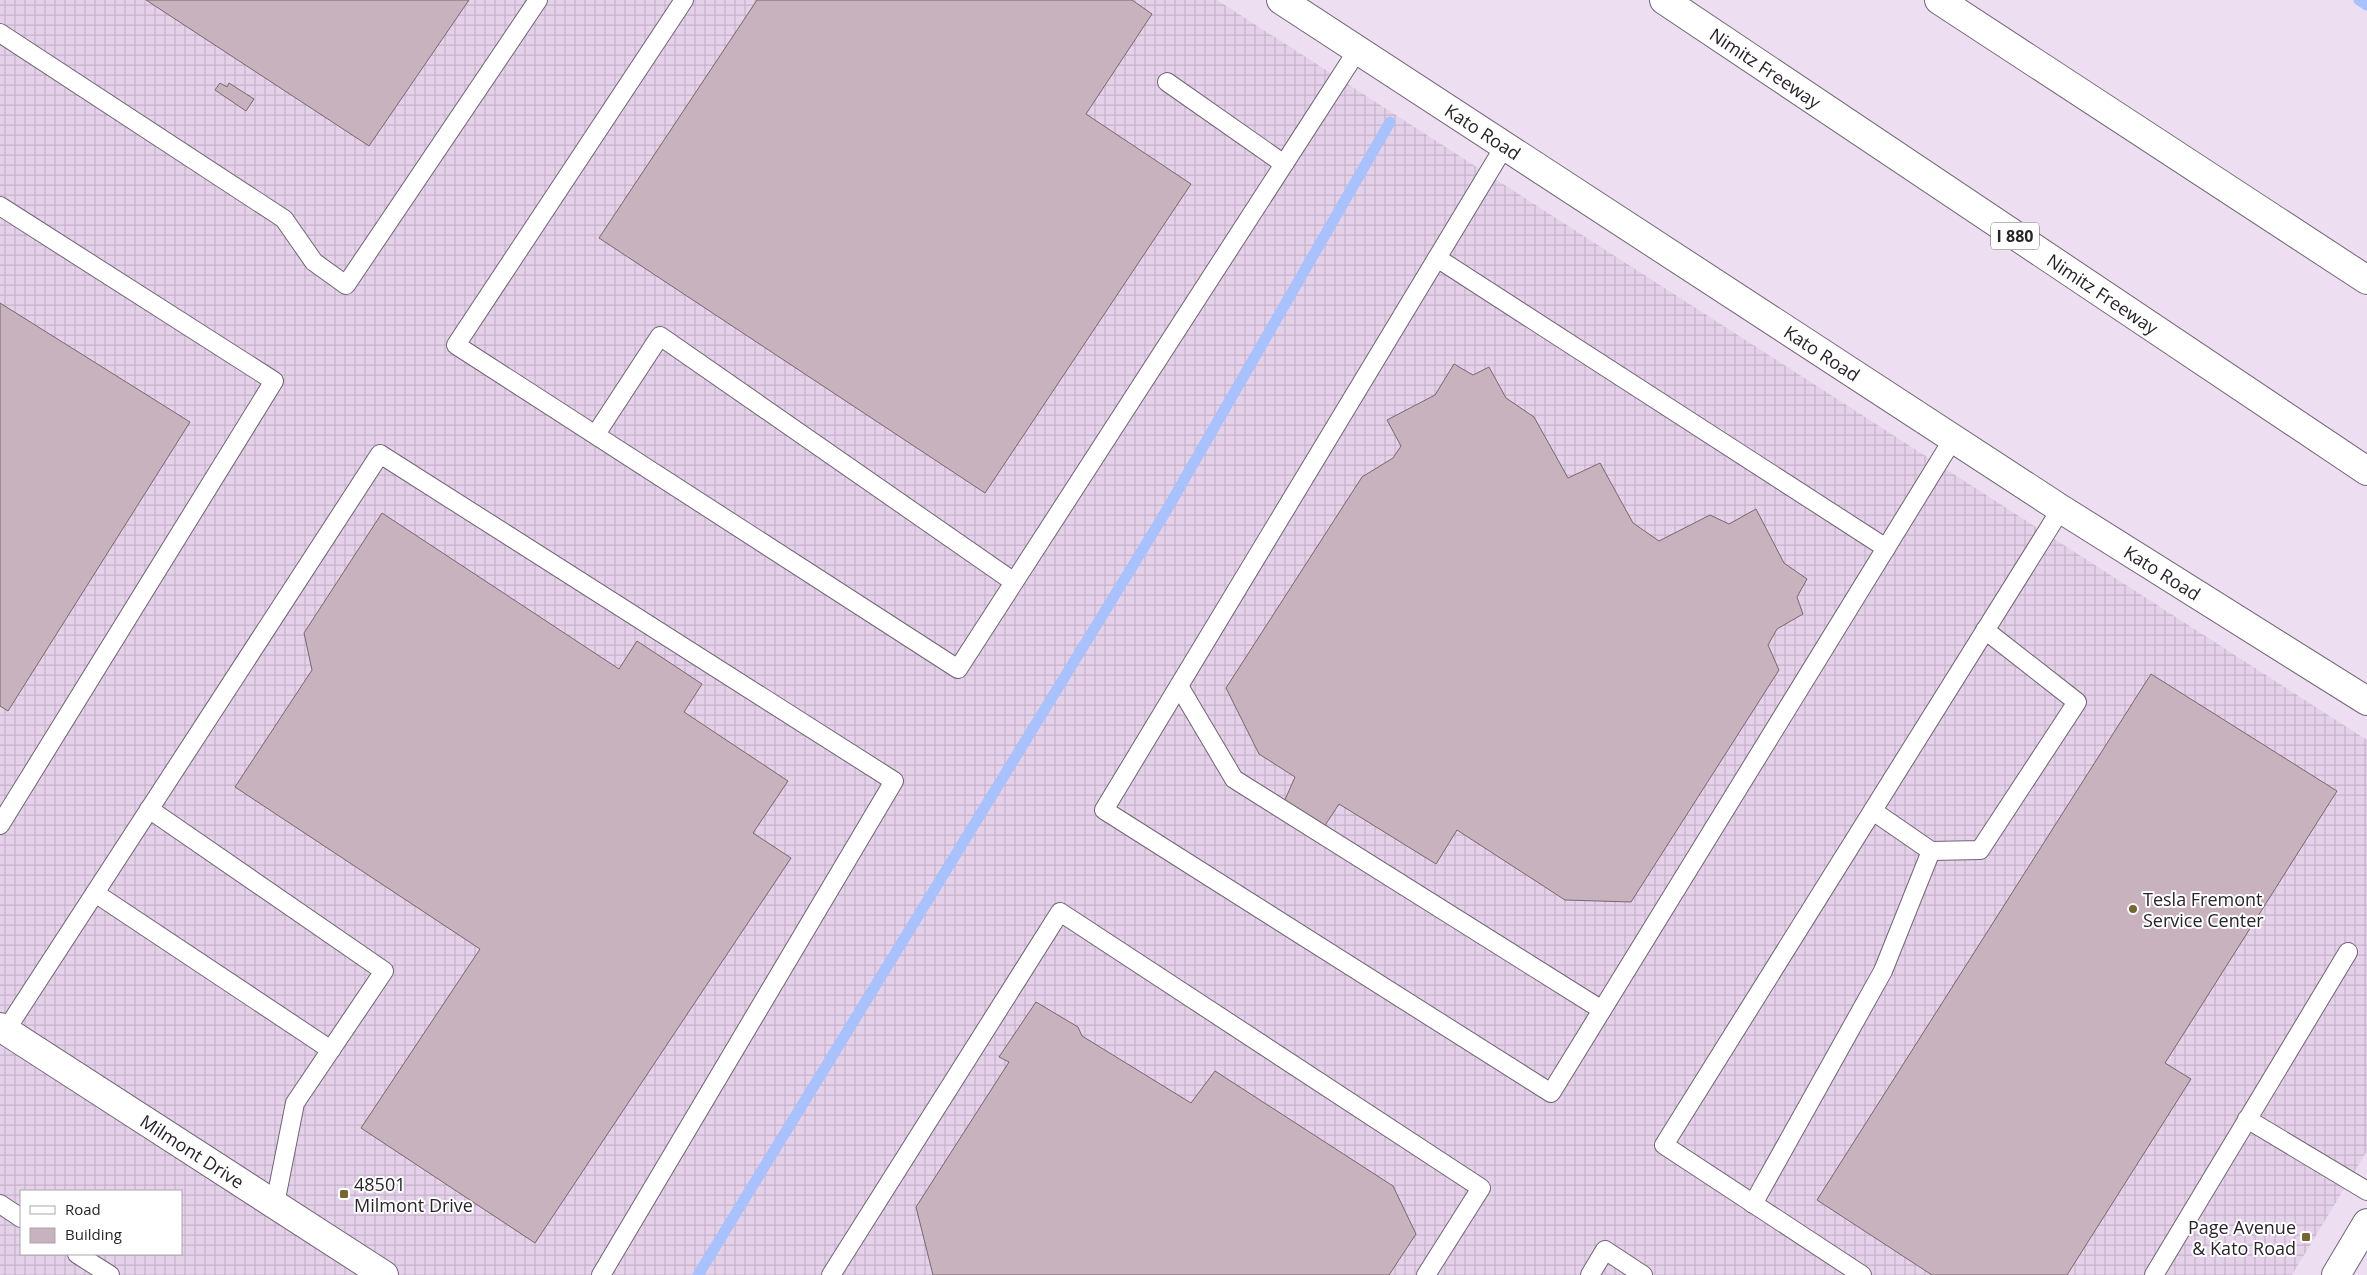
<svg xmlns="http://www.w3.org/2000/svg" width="2367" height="1275" font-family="'Open Sans',sans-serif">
	<defs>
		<pattern id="industrial-grid" width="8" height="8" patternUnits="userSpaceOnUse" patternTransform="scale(1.25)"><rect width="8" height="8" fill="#e5d2ea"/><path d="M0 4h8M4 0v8" fill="none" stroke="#c4b4c9"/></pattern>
	</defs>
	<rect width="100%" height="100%" fill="#eddff1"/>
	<path fill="url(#industrial-grid)" fill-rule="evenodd" d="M0 0H1217L2367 740V1151L2292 1275H0ZM21 1191H181V1254H21Z"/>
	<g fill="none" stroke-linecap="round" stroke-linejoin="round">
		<g stroke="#a9c2fe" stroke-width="11">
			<path d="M2359 0 2367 5"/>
			<path d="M698 1275 1162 518 1390 122"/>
		</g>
	</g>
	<g fill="#c7b2bd" stroke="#7a6771">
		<path d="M146 0H469L369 146Z"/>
		<path d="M757 0H1132L1152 14 1086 114 1191 184 985 493 599 238Z"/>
		<path d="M220 83 227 87 229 83 254 99 246 111 215 90Z"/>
		<path d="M0 303 190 422 8 711 0 706Z"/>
		<path d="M1454 364 1473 375 1489 367 1506 398 1534 417 1568 478 1600 463 1633 523 1659 541 1710 515 1729 524 1756 509 1784 563 1807 579 1797 597 1803 614 1777 629 1768 645 1779 670 1631 902 1565 900 1457 830 1436 864 1339 804 1324 827 1284 802 1295 777 1259 754 1226 688 1362 477 1393 458 1401 446 1387 420 1435 395Z"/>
		<path d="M382 513 619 669 637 641 702 684 684 712 788 781 753 833 791 858 535 1243 361 1128 480 949 235 787 312 670 304 633Z"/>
		<path d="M2151 674 2337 791 2165 1063 2191 1079 2067 1275H1932L1817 1200Z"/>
		<path d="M1036 1002 1078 1027 1082 1036 1191 1103 1215 1071 1393 1186 1416 1234 1389 1275H933L916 1207 1009 1062 999 1057Z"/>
	</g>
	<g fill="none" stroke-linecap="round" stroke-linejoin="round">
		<defs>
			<g id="service">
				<path d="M684 0 456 345 958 669 1357 51"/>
				<path d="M0 33 284 219 314 262 346 285 538 0"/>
				<path d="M1167 82 1284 164"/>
				<path d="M1504 147 1104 810 1551 1093 1953 439"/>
				<path d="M0 206 274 381 0 825"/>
				<path d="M1437 258 1886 548"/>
				<path d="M596 434 660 336 1014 582"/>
				<path d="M1179 686 1234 779 1602 1010"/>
				<path d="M149 809 384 971 295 1103 275 1204"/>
				<path d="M1873 811 1931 851 1980 850 2077 702 1985 630"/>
				<path d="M95 893 331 1050"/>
				<path d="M6 1030 380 454 894 781 601 1275"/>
				<path d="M2247 1119 2367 1191"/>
				<path d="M0 1204 21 1218"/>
				<path d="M1753 1204 1883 971 1931 851"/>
				<path d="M77 1254 110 1275"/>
				<path d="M831 1275 1060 912 1481 1188 1426 1275"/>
				<path d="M1590 1275 1605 1250 1643 1275"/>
				<path d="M1862 1275 1664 1145 2061 509"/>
				<path d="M2154 1275 2348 952"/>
			</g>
			<g id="minor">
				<path id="s1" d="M0 1027 384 1275"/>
				<path d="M2336 1275 2367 1223"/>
			</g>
			<g id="tertiary">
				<path id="s2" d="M1281 0 2061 509 2367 701"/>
			</g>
			<g id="motorway">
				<path id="s3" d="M1664 0 2367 471"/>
				<path d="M1939 0 2367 280"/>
			</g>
		</defs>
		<use href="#service" stroke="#716574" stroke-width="20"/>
		<use href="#minor" stroke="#716574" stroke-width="30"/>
		<use href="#tertiary" stroke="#716574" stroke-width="30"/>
		<use href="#motorway" stroke="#716574" stroke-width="30"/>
		<use href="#service" stroke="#fff" stroke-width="18"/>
		<use href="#minor" stroke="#fff" stroke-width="28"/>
		<use href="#tertiary" stroke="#fff" stroke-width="28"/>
		<use href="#motorway" stroke="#fff" stroke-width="28"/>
	</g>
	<g fill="#776534" stroke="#fff" stroke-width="2">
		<circle cx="2133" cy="909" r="5"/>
		<rect x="339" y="1189" width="10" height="10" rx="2.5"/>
		<rect x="2301" y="1232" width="10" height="10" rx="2.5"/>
	</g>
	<g text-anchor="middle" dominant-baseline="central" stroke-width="4" stroke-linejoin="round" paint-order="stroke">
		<rect fill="#fff" stroke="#69666a" stroke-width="1" x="1991" y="222.5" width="48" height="27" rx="4"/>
		<g font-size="16" font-weight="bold" fill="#29242a">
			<text x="2015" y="236">I 880</text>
		</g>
		<g font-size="18" fill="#29242a" stroke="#fff">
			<text stroke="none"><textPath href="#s3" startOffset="122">Nimitz Freeway</textPath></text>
			<text stroke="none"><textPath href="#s2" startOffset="241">Kato Road</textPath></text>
			<text stroke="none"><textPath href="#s3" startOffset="528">Nimitz Freeway</textPath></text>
			<text stroke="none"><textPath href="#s2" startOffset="646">Kato Road</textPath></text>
			<text stroke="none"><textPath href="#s2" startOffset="1051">Kato Road</textPath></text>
			<text stroke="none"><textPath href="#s1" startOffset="229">Milmont Drive</textPath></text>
		</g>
		<g font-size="18" fill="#29242a" stroke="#fff" text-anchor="start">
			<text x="2143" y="899">Tesla Fremont<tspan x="2143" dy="21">Service Center</tspan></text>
			<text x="354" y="1184">48501<tspan x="354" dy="21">Milmont Drive</tspan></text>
			<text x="2296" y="1227" text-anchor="end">Page Avenue<tspan x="2296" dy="21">&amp; Kato Road</tspan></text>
		</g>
	</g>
	<rect x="20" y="1190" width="162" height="65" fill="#ffffff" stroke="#a9a7aa"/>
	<rect x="30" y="1206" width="25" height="8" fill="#ffffff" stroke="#a9a7aa"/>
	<text x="65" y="1215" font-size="15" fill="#29242a">Road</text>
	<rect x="30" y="1228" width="25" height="15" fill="#c7b2bd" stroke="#a9a7aa"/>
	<text x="65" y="1240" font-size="15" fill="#29242a">Building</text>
</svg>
